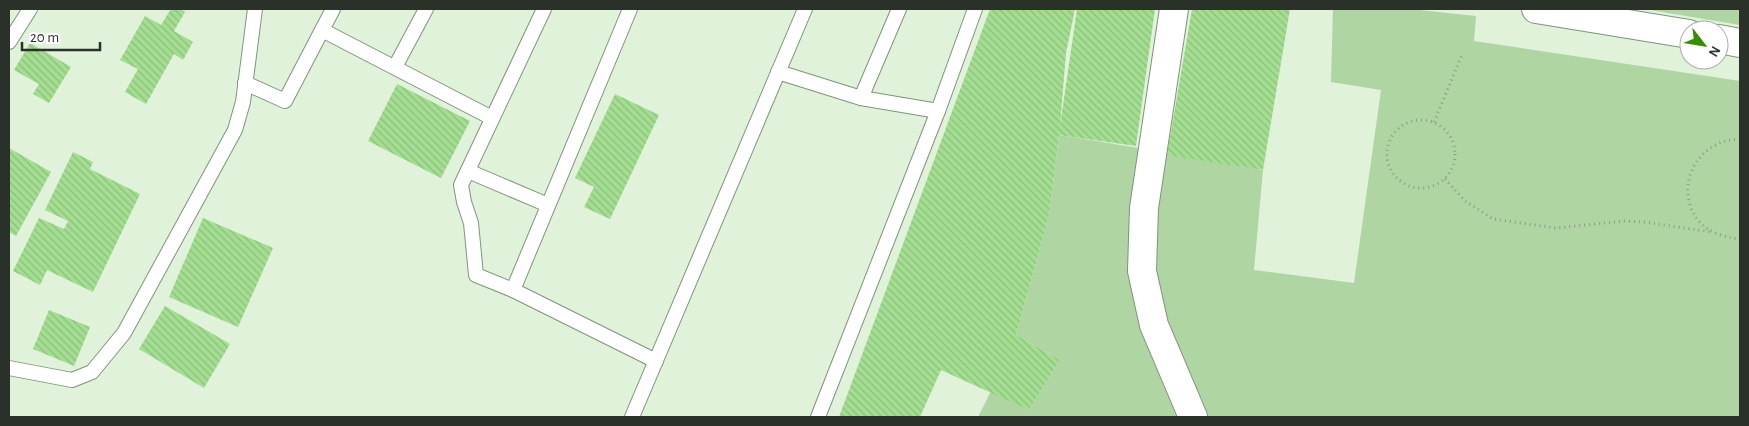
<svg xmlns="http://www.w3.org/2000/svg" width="1749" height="426" font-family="'Alegreya Sans',sans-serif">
	<defs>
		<pattern id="building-back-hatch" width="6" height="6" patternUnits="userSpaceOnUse" patternTransform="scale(1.25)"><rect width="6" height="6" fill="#a3de91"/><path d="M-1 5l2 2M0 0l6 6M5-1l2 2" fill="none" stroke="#8cbf7d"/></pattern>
	</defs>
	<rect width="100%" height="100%" fill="#e0f2da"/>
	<g fill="#aed5a2">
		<path d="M1333 9H1410L1476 16 1474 41 1740 81V417H978L991 391 1029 410 1060 360 1016 335 1049 216 1059 135C1127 145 1195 159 1263 170L1254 270 1354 283 1381 90 1331 82Z"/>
		<path d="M1644 9H1740V25Z"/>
	</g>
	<g fill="url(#building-back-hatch)">
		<path d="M171 9H180L185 12 174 31 193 42 183 60 174 54 146 104 125 92 138 69 120 60 145 16 161 25Z"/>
		<path d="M990 9H1075L1066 53 1060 126 1077 9H1155L1136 146 1059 135 1049 216 1016 335 1060 360 1029 410 941 370 920 417H839Z"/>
		<path d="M1192 9H1290L1263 170 1167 155Z"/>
		<path d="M30 43 71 67 49 103 33 94 39 84 14 70Z"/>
		<path d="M397 84 470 121 441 178 368 141Z"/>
		<path d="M615 94 659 115 610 219 584 207 594 187 575 178Z"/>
		<path d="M9 148 51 172 16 236 9 232Z"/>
		<path d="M73 152 93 162 90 169 140 194 93 292 47 270 40 285 13 271 39 218 64 229 68 221 45 210Z"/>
		<path d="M203 218 273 248 238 327 169 297Z"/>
		<path d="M165 306 230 344 204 388 139 349Z"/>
		<path d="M49 310 90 327 74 366 33 349Z"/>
	</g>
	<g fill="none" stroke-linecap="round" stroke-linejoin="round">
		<defs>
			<g id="service">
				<path d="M544 9 461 185 464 202 471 223 476 275 513 290 656 361"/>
				<path d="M322 30 492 118"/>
				<path d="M9 42 30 9"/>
				<path d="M395 67 426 9"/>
				<path d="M778 72 861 98 938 111"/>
				<path d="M245 83 285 101 333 9"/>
				<path d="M861 98 899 9"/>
				<path d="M468 171 548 205"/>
				<path d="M513 290 630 9"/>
				<path d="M9 368 72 380 92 372 124 333 235 130 243 102 255 9"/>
				<path d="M632 417 805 9"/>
				<path d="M818 417 938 111 975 9"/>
			</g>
			<path id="minor" d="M1174 9 1144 208 1142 271 1154 325 1193 417"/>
			<g id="tertiary">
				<path d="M1536 9 1689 34"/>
				<path d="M1719 39 1740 43"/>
			</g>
		</defs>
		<use href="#service" stroke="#82937d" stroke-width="16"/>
		<use href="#minor" stroke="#82937d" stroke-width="30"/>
		<use href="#tertiary" stroke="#82937d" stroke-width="30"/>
		<g stroke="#8e9b89" stroke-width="3" stroke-dasharray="1 4" stroke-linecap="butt">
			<circle cx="1421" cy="154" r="34"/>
			<path d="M1434 122 1462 55"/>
			<path d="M1740 140C1729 138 1717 143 1708 150 1677 173 1682 224 1721 235 1728 237 1733 239 1740 238"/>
			<path d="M1445 179 1465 201 1493 219 1556 228 1625 221 1644 222 1712 232"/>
		</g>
		<use href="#service" stroke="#fff" stroke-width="14"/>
		<use href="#minor" stroke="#fff" stroke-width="28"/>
		<use href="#tertiary" stroke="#fff" stroke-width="28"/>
	</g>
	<rect width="1749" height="426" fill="none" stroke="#2a3128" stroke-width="20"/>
	<g transform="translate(1704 45) rotate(121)"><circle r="24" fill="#ffffff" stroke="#aaada9"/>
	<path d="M0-4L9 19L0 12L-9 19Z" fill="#338f00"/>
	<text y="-8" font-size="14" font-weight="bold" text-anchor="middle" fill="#2a3128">N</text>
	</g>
	<path d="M22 42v8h78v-8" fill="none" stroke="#2a3128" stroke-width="2.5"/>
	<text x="30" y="42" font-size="15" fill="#2a3128" stroke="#ffffff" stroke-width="4" paint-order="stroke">20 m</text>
</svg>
